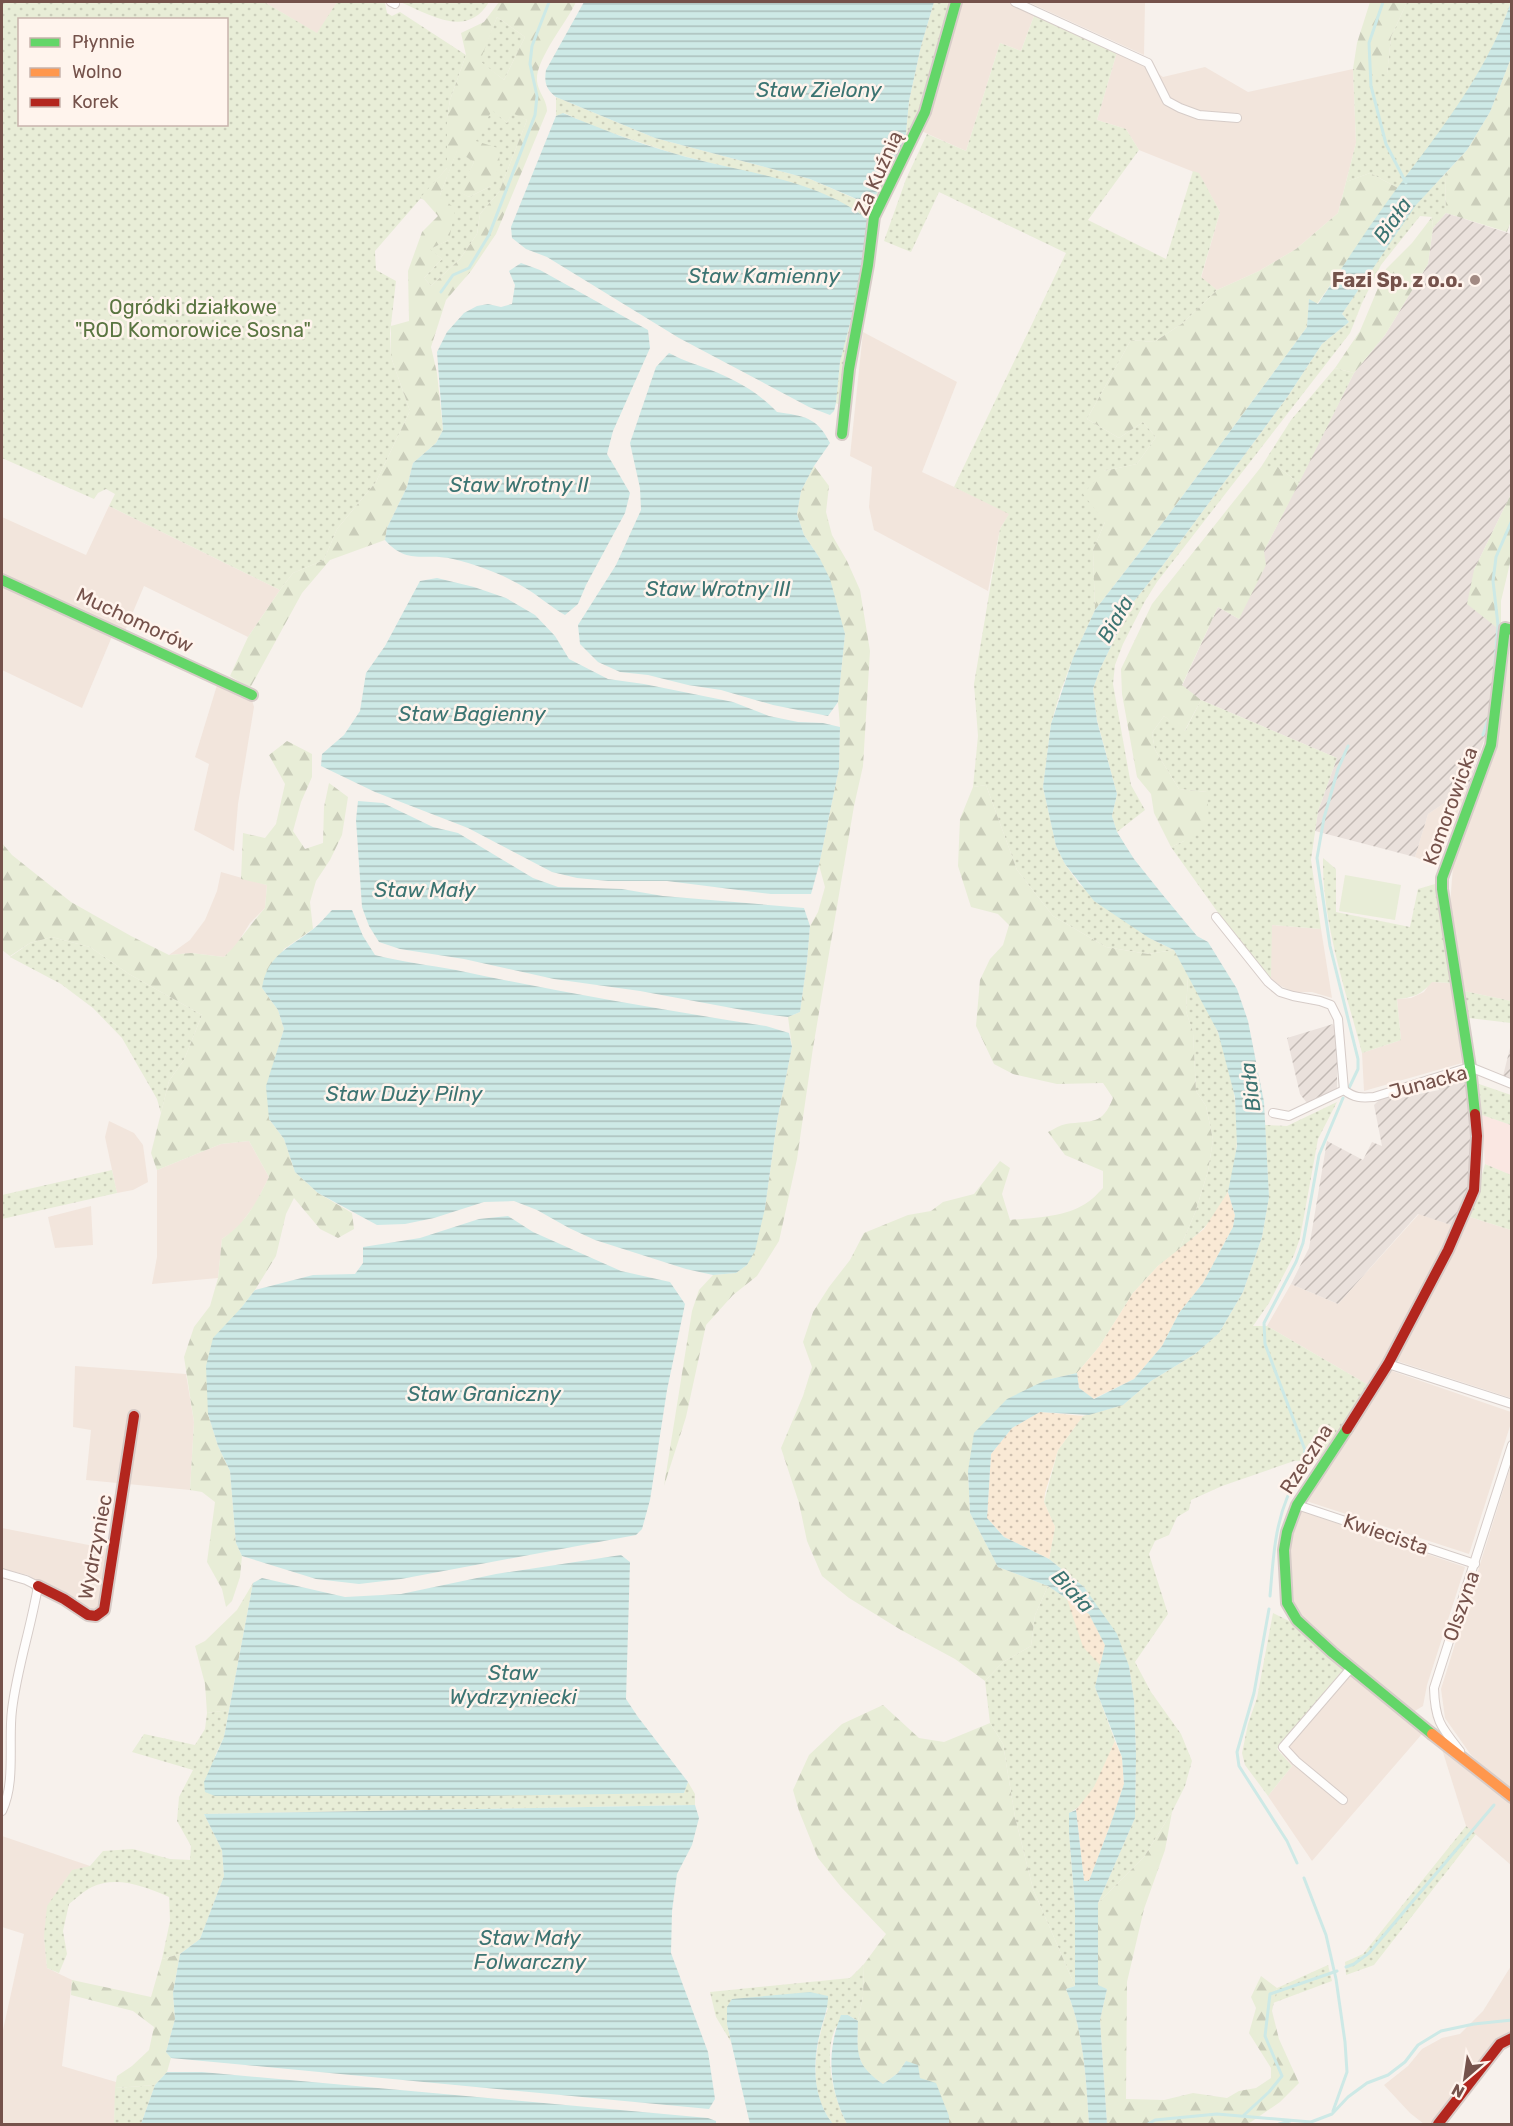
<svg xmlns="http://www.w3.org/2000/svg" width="1513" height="2126" font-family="Rubik,sans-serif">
	<defs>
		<pattern id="industrial-furrows" width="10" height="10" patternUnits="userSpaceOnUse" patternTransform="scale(1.5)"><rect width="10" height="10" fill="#eae1dc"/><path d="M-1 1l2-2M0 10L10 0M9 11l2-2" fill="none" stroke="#c2b9b4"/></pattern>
		<pattern id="grass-dots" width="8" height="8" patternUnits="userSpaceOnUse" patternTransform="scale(1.5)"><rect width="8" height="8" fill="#e8edd7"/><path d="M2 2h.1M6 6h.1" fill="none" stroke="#cacdba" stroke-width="1.8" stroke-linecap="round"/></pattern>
		<pattern id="forest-firs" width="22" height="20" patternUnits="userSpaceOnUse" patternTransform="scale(1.5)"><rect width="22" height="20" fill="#e8edd7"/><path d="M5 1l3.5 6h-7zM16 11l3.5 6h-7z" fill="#cacdba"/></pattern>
		<pattern id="sand-dots" width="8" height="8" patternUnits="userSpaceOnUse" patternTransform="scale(1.5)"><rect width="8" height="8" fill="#f9e9d5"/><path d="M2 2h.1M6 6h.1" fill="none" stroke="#cebfaf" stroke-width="1.8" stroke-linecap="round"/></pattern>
		<pattern id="water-rules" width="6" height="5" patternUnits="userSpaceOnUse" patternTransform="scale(1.5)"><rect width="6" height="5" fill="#cde9e6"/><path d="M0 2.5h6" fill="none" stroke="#abbfbc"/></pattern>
	</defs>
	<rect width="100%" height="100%" fill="#f7f1ec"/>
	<g fill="#f2e5dc">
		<path d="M264 2H337L318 34Z"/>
		<path d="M959 2H1010L1035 13 1021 51 1000 43 966 151 919 130Z"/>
		<path d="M1028 2H1145L1144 55Z"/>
		<path d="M1117 52 1147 65 1163 77 1205 67 1248 92 1353 69 1356 143 1338 213 1296 249 1259 271 1217 290 1201 278 1220 212 1199 174 1139 150 1126 129 1097 120Z"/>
		<path d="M863 332 957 382 922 472 1010 513 1000 529 988 591 874 530 869 507 872 467 850 456Z"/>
		<path d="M109 506 280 590 248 637 144 586 125 631 2 575V517L86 555Z"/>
		<path d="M2 584 113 634 82 708 2 670Z"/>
		<path d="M1511 637H1512L1511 1001 1464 991 1450 905 1453 866 1497 748Z"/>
		<path d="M218 682 252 700 254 707 238 804 234 851 194 830 209 764 195 757Z"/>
		<path d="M1468 787 1437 866 1415 857 1428 814Z"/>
		<path d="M221 872 267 885 265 908 250 923 235 947 224 957 191 953 169 955 190 940 205 920 217 891Z"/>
		<path d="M1271 925 1321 929 1332 998 1312 992H1294L1281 986 1271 979Z"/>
		<path d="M1431 982 1452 983 1462 1063 1364 1091 1362 1053 1401 1040 1397 999 1411 998 1424 992Z"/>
		<path d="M109 1121 134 1133 143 1145 148 1182 133 1190 117 1193 105 1137Z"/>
		<path d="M249 1141 269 1177 256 1203 237 1229 222 1239 218 1278 152 1284 157 1257V1170L221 1144Z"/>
		<path d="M91 1206 93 1245 55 1248 48 1217Z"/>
		<path d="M1419 1214 1454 1226 1370 1386 1267 1326 1291 1284 1338 1304Z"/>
		<path d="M1470 1217 1511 1230V1398L1397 1361 1454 1253Z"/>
		<path d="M75 1366 186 1374 194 1422 190 1490 86 1480 91 1430 73 1427Z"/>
		<path d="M1392 1371 1511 1412V1423L1469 1554 1306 1501Z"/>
		<path d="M1511 1465V1790L1471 1755 1445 1718 1441 1689Z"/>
		<path d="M1302 1511 1465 1567 1427 1685 1423 1706 1413 1712 1300 1617 1294 1601 1290 1550 1293 1533Z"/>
		<path d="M2 1528 109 1549 101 1608 96 1613 89 1612 28 1575 2 1569Z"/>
		<path d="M1351 1675 1422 1734 1312 1861 1268 1796 1292 1766 1282 1754Z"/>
		<path d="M1441 1746 1511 1804V1865L1466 1826Z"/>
		<path d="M2 1836 90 1866 44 1936 47 1968 72 1980 62 2066 116 2082 114 2124H2L3 2030 24 1934 2 1927Z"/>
		<path d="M1511 1966V2031L1495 2040 1435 2124H1424L1410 2113 1384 2085 1408 2066 1422 2049 1442 2038 1460 2034 1483 2011Z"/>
	</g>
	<path fill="#fae7e2" d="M1482 1115 1511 1125V1175L1485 1164Z"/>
	<g fill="url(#industrial-furrows)">
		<path d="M1446 213 1511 234V494L1474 570 1501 631 1487 732 1468 787 1428 814 1415 857 1315 831 1318 811 1337 758 1201 700 1182 686 1218 607 1239 619 1264 551 1354 373 1385 335 1428 264 1433 228Z"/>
		<path d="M1333 1024 1337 1034V1089L1307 1103 1300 1094 1287 1038Z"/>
		<path d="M1511 1044V1079L1503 1076Z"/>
		<path d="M1466 1077 1472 1161 1469 1189 1454 1226 1418 1214 1338 1304 1291 1284 1309 1248 1327 1141 1363 1160 1372 1142 1382 1146 1374 1105 1379 1100 1398 1093 1400 1098 1439 1090 1436 1081Z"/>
	</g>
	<g fill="url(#grass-dots)" fill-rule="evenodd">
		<path d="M2 2H264L317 33 337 2H383L385 3 387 13 392 16 400 12 466 55 450 100 447 118V168L375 251 376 270 396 281 390 333 391 357 410 411 376 482 337 529 324 560 293 573 280 590 109 506 115 494 106 489 98 493 94 499 2 458ZM20 20H226V124H20Z"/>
		<path d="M400 2H489C467 39 431 15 400 2Z"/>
		<path d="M934 2H953L927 99 877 201 843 406 836 403 840 362 859 289 867 230 858 212 837 201 795 184 675 154 594 127 564 113 556 116V97L655 138 810 179 858 200 905 143 909 101 921 46Z"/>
		<path d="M1407 2H1511C1487 72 1443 129 1398 188L1370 173 1346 182 1356 143 1353 69 1387 74 1391 37Z"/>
		<path d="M1035 13 1117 52 1097 120 1126 129 1139 150 1088 220 1166 259 1193 171 1199 173 1220 212 1201 277 1217 290 1183 323 1154 342 1131 340 1087 419 1119 438 1143 422 1156 437 1137 464 1104 471 1105 522 1093 550 1095 610 1073 658 1060 693 1051 724 1043 787 1056 846 1065 864 1079 884 1149 938 1174 950 1148 954 1106 947 1053 916 1017 870 986 785 973 787 978 736 974 684 1000 529 1009 514 954 487 1066 253 939 192 911 252 884 241 906 179 927 134 966 151 1000 43 1021 51Z"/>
		<path d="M497 17 525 37 504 80 479 61Z"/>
		<path d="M492 109 507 123 512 112 527 120 499 192 480 214 477 234 460 259 431 286 424 278 442 259 429 249 449 240 440 195 457 150 474 162 460 192 469 197 491 186 475 141Z"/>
		<path d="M1445 174 1446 213 1433 228 1432 217 1420 216 1381 265 1362 303 1350 333 1157 582 1145 601 1123 644 1115 665 1113 684 1131 785 1145 810 1117 832 1112 816 1117 794 1097 720 1093 689 1100 669 1131 605 1163 565 1288 396 1322 344 1349 322 1342 314 1416 204Z"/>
		<path d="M1335 368 1354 373 1299 483 1278 467H1261L1291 420Z"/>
		<path d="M1201 700 1337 758 1318 811 1311 860 1321 929 1272 925 1271 979 1219 914 1171 847 1184 841 1207 792 1179 789 1155 750 1152 733 1164 716 1185 731Z"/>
		<path d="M1323 858 1336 869V912L1410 927 1418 889 1435 884 1452 983 1432 982C1422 994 1413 998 1397 999L1401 1040 1362 1053C1346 991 1322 922 1323 858Z"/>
		<path d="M52 937 90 947 129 974 202 1015 184 1060 169 1081 161 1113 157 1099 122 1038 93 1008 61 984 10 957 30 943Z"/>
		<path d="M1188 975C1198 994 1211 1013 1218 1033 1236 1082 1245 1139 1228 1191 1220 1216 1198 1234 1179 1250L1195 1213 1208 1171 1213 1140 1206 1106 1196 1091 1193 1033 1186 1011Z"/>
		<path d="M1464 991 1511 1001V1023L1469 1018Z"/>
		<path d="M1479 1084 1511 1095V1125L1482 1115Z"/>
		<path d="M1337 1102 1318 1139 1300 1238 1294 1255 1269 1303 1253 1326H1267L1370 1386 1318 1460 1294 1461 1222 1486 1191 1500 1189 1510 1177 1517 1169 1535 1155 1541 1149 1554 1168 1614 1135 1662 1151 1692 1181 1734 1192 1761 1185 1786 1172 1812 1144 1857 1098 1903 1135 1818 1136 1755 1134 1700 1129 1666 1084 1587 1049 1559 1055 1527 1044 1502 1058 1450 1083 1416 1123 1405 1151 1381 1195 1354 1219 1333 1243 1292 1262 1237 1269 1197 1265 1125 1287 1126Z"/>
		<path d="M1485 1164 1511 1175V1230L1470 1217Z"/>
		<path d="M112 1170 117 1193 2 1219V1195Z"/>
		<path d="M1048 1586 1089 1614 1105 1645 1095 1687 1115 1741C1104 1765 1094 1801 1069 1813V1833L1075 1906V1986L1033 1889 1015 1817 1003 1744 990 1723 985 1681 1003 1662 1031 1646 1035 1615Z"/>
		<path d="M1273 1613 1293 1623 1327 1655 1345 1668 1277 1749 1292 1766 1268 1796 1245 1765 1242 1753 1248 1724 1257 1698Z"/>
		<path d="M229 1710 224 1737 215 1756 684 1793 688 1782 695 1794V1805L204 1814 222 1850 224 1876 200 1939 180 1954 162 1959 170 1921 169 1897C147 1887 116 1875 92 1887 83 1891 76 1899 69 1904L63 1931 67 1954 59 1973 47 1968 44 1936 47 1906 72 1870 90 1866 103 1851 133 1849 170 1859 190 1860 191 1846 177 1821 179 1797 193 1770 132 1752 144 1734 195 1745 205 1729 207 1713Z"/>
		<path d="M1466 1826 1476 1834 1374 1965 1346 1975 1345 1962 1363 1954Z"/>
		<path d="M864 1964 863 1996 858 2021 848 2015C844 2019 838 2024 835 2029 823 2057 834 2100 847 2124H833C806 2090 815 2046 828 2008L733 1999C723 2012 728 2027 731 2042L716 2017 710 1992 850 1978Z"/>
		<path d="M1328 1965 1332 1981 1273 2003 1277 1988Z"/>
		<path d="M155 2085 141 2124H114L115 2088Z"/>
	</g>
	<g fill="url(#forest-firs)" fill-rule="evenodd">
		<path d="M499 2H576C567 22 535 60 537 81 538 92 547 100 547 111L496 234 471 271 446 300 431 347 437 373 443 430 436 443 413 463 407 487 387 528 385 540 330 560 302 593 250 688 230 676 248 637 280 590 293 573 324 560 337 529 376 482 410 411 391 357V326L409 321 408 271 422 232 438 216 424 200 420 198 447 168V118L450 100 466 55 461 33 484 22ZM497 17 525 37 504 80 480 61ZM492 110 507 123 512 113 527 120 499 192 480 214 477 234 460 259 431 286 424 278 442 259 430 249 449 240 455 209 440 195 457 151 474 162 459 192 469 197 491 186 500 164 498 148 476 141Z"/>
		<path d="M1370 2H1407L1391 37 1387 75 1353 69 1357 43Z"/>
		<path d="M1511 58 1512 218 1507 232 1446 213 1445 174 1467 150 1490 112Z"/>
		<path d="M1370 173 1398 188 1317 304 1309 300 1307 327 1164 521 1095 610 1093 550 1105 522 1083 494 1104 471 1137 464 1156 437 1143 422 1119 438 1087 419 1131 340 1154 342 1183 323 1217 290 1259 271 1296 249 1338 213 1346 182Z"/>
		<path d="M1432 217 1433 228 1428 264 1385 335 1354 373 1335 368 1360 331 1386 269 1412 243Z"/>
		<path d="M814 466 829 486 826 512 832 535 847 561 860 590 870 651 863 766 854 806 813 1048 797 1159 779 1241 757 1276 733 1295 706 1325 686 1417 664 1486 692 1311 699 1290 713 1275 736 1273 747 1265 765 1208 777 1121 792 1047 788 1017 800 1012 807 961 810 926 818 912 825 887 819 865 839 768 840 727 838 702 845 634 819 557 804 535 797 514 801 491Z"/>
		<path d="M1261 467H1278L1299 483 1264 551 1266 565 1239 619 1218 607 1182 685 1201 700 1184 732 1164 716 1152 733 1155 750 1179 789 1207 792 1209 822 1184 841 1171 847 1154 813 1151 794 1137 777 1122 694 1121 669 1152 604Z"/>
		<path d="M1511 494V559L1501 601V631L1467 604 1474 570Z"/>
		<path d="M287 741 312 754V777L301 802 293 831 305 849 323 843 324 807 329 783 348 797 342 835 330 860 316 881 310 902 313 929 284 949 262 988 278 1010 284 1029 276 1055 269 1119 284 1139 295 1172 318 1193 352 1213 354 1229 338 1238 320 1229 294 1198 286 1214 276 1256 255 1290 241 1308 208 1414 218 1446 230 1471 236 1543 242 1556 240 1577 232 1601 226 1607 222 1589 207 1562 215 1502 202 1492 190 1490 194 1422 184 1357 194 1327 210 1306 218 1278 222 1239C246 1223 256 1203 269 1177L249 1141 221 1144 157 1170 151 1153 169 1081 184 1060 202 1015 129 974 90 947 52 937 30 943 10 956 2 950V843L12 855 71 902 131 936 169 955 191 953 224 957C240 942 250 924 265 908L267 885 241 879 243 833 265 838 276 824 285 784 269 755Z"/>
		<path d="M986 785 1017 870 1053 916 1106 947 1148 954 1174 950 1188 975 1186 1011 1193 1032 1196 1091 1206 1106 1213 1140 1208 1171 1195 1213 1179 1250 1158 1266 1133 1293 1099 1347 1077 1373 1046 1380 968 1471 970 1513 998 1567 1048 1586 1035 1615 1031 1646 1003 1662 985 1681 955 1659 901 1630 849 1598 822 1576 807 1541 799 1503 781 1448 803 1396 812 1367 803 1342 813 1312 829 1287 850 1260 864 1233 908 1215 931 1211 943 1202 974 1194 1000 1161 1010 1168 1002 1194 1010 1220C1033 1218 1065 1217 1085 1204 1092 1200 1098 1193 1103 1188V1171L1065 1155 1048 1132C1054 1129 1060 1125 1066 1124 1092 1120 1102 1126 1113 1098L1103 1083 1057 1084 1013 1074 994 1064 976 1026 980 980 990 959 1003 945 1009 925 998 914 971 907 958 866 960 819 973 787Z"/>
		<path d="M253 1583 229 1710 207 1713 205 1684 195 1646 205 1641 237 1610Z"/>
		<path d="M883 1705 919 1738 944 1742 990 1723 1003 1744 1015 1817 1033 1889 1075 1986 1066 1989C1084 2031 1086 2080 1089 2124H949V2116L906 2061 898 2073 883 2084 866 2072 857 2052 858 2021 863 1996 864 1964 886 1934 842 1888 818 1858 799 1811 793 1790 809 1755 842 1724Z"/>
		<path d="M1172 1812 1165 1850 1144 1909 1127 1982 1126 2099 1164 2100 1193 2093 1227 2098 1239 2091 1256 2088 1271 2078V2068L1249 2033 1256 2008 1251 1997 1261 1976 1277 1988 1272 2011 1279 2039 1299 2083 1280 2102 1248 2124H1107L1100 2020 1107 1989 1098 1986V1903L1144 1857Z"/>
		<path d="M180 1954 173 1993 175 2019 166 2052 171 2058 167 2072 155 2085 115 2088 117 2076 132 2066 149 2050 154 2027 133 2011 71 1995 72 1980 151 1997 162 1959Z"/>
	</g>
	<g fill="url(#sand-dots)">
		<path d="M1228 1192 1235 1215 1233 1227 1203 1283 1179 1313 1162 1346 1134 1379 1093 1399 1079 1388 1077 1373 1099 1347 1133 1293 1158 1266 1204 1229Z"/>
		<path d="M1040 1412 1083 1416 1058 1450 1045 1493 1044 1502 1055 1527 1049 1559 1004 1537 987 1518 991 1454 1012 1428Z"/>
		<path d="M1067 1599 1089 1614 1105 1645 1100 1665 1083 1647Z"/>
		<path d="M1115 1741 1122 1757 1124 1784 1111 1823 1089 1881H1084L1076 1810 1094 1787Z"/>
	</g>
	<path fill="#e8edd7" d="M1345 875 1401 885 1395 920 1339 911Z"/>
	<g fill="url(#water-rules)">
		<path d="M584 2H934L921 46 909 101 905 143 873 200 866 203 810 179 655 138 556 97C546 89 544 83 546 70Z"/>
		<path d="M1511 2V58L1490 112 1467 150 1416 205 1342 314 1349 322 1322 344 1288 396 1163 565 1131 605 1100 669 1093 689 1097 721 1117 794 1112 816 1117 832 1134 859 1162 894 1197 936 1208 942 1237 989 1248 1021 1264 1102 1269 1197 1262 1237 1243 1292 1219 1333 1195 1354 1151 1381 1123 1405 1089 1415 1040 1412 1012 1428 991 1454 987 1518 1004 1537 1049 1559 1084 1587 1117 1634 1129 1666 1134 1700 1136 1755 1135 1818 1098 1903V1985L1107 1989 1100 2020 1107 2124H1089C1086 2079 1084 2031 1066 1989L1075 1986V1906L1069 1833V1813L1076 1810 1084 1881H1089L1111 1823 1124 1784 1122 1757 1095 1687 1105 1645 1089 1614 1048 1586 998 1567 970 1513 968 1471 974 1433 1007 1399 1046 1380 1077 1373 1079 1388 1094 1399 1134 1379 1162 1346 1179 1313 1203 1283 1233 1227 1235 1215 1228 1192 1237 1146 1235 1097 1218 1032 1174 950 1149 938 1094 901 1065 864 1056 846 1043 787 1051 724 1073 658 1095 610 1164 521 1307 327 1309 299 1318 304C1340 271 1361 238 1384 206 1432 140 1484 80 1511 2Z"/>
		<path d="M563 113C600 129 638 143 676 154 737 172 816 178 867 219V230L859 289 840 362 836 403 834 411 830 415 809 407 679 338 547 257 526 249 512 238 511 227 556 116Z"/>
		<path d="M521 263 540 270 648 330 650 348 613 431 607 454 630 493 625 513 586 585 578 604 565 615C551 607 540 597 527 589 505 575 478 565 453 559 425 552 408 566 385 540L387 528 407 487 413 463 436 443 443 430 437 352 447 332 464 313 477 306 488 304 501 307 512 304 515 285 509 271Z"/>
		<path d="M669 353C680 359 689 362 700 366 730 377 755 389 777 412 804 416 817 417 830 443L814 466 801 491 797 514 804 535 819 557 830 579 845 634 838 702 828 716 773 705 721 690 688 685 648 675 620 672 598 662 580 644 578 625 616 565 641 510 640 488 630 443 656 367Z"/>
		<path d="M437 578 474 587 506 598 535 615 555 636 569 659 608 679 644 684 733 702 769 716 798 722 823 723 840 727 839 768 819 865 811 894H771L667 881H608L577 878 552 872 468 828 375 792 321 766 322 754 344 735 360 711 366 673 385 646 420 581Z"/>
		<path d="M358 801 383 803 433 827 458 833 533 878 558 887 622 889 663 896 804 908 810 926 807 961 800 1012 788 1017 764 1014 640 991 554 979 464 959 400 949 379 942 369 926 362 907 356 820Z"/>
		<path d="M332 910H352L363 936 375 955C402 962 429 965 456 970 558 992 662 1010 766 1026L789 1033 792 1047 777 1121 765 1208 755 1251 747 1265 736 1273 713 1275 686 1269 595 1240 569 1228 537 1210 514 1201 484 1202 434 1218 405 1224 377 1225 318 1193 295 1172 284 1139 269 1119 266 1086 284 1029 278 1010 262 988C267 955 289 948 312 930 320 924 326 916 332 910Z"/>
		<path d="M508 1216 533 1232 621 1271 670 1282 685 1304 667 1390 650 1500 642 1529 636 1535 401 1579 359 1584 316 1579 242 1556 236 1543 230 1471 218 1446 208 1414 206 1366 213 1338 241 1308 255 1290 313 1275 355 1274 363 1263V1247L420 1238 479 1219Z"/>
		<path d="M621 1555 630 1562 626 1699 638 1717 688 1782 684 1793 477 1796H215L205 1792 204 1782 224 1737 253 1583 262 1578 345 1597 401 1594 496 1574Z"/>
		<path d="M695 1805 699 1818 692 1845 677 1874 672 1911 671 1953 708 2052 715 2099 709 2109 171 2058 166 2052 175 2019 173 1993 180 1954 200 1939 224 1876 222 1850 204 1814Z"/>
		<path d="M810 1992 828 1996C828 2010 823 2020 820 2033 812 2064 813 2099 833 2124H750L727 2024V2007L732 1999Z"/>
		<path d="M841 2015H848L858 2021C857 2053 855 2065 883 2084L898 2073 906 2061 918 2065 920 2078 936 2083 949 2116V2124H847C829 2089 826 2052 841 2015Z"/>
		<path d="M167 2072H202L708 2118 716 2121V2124H141L155 2085Z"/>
	</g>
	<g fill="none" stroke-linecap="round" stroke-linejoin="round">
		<g stroke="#cde9e6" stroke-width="3">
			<path d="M1383 2 1369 43 1371 86 1386 144 1406 183"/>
			<path d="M441 292 453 275 469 268 489 235 535 115 537 96 530 64 532 46 549 2"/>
			<path d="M1494 675 1498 625 1493 581 1496 557 1512 520"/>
			<path d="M1483 735 1490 714"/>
			<path d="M1348 746 1338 769 1324 818 1317 858 1330 946 1358 1059V1069L1349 1088"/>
			<path d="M1270 1596C1273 1563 1274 1530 1287 1498 1295 1479 1303 1472 1305 1450L1265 1344 1264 1323 1296 1262 1303 1243 1319 1155 1343 1098"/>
			<path d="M1269 1609 1254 1693 1237 1752 1239 1766 1287 1841 1297 1863"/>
			<path d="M1304 1878 1326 1935 1336 1979 1345 2042 1347 2072 1333 2111"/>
			<path d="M1346 1967 1354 1964 1369 1953 1494 1805"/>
			<path d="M1244 2115 1269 2092 1282 2076 1265 2036 1270 1994 1337 1971"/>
			<path d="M1148 2124 1155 2120 1217 2114 1311 2122 1332 2114 1348 2097 1367 2083 1388 2075 1405 2062 1418 2045 1441 2031 1474 2024 1512 2020"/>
			<path d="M1279 2124 1290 2121"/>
		</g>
		<defs>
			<g id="street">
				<path d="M391 2 395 4"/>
				<path d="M1015 2 1148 63 1167 101 1180 108 1199 115 1237 118"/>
				<path d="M1216 917 1268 982 1280 992 1293 996 1320 1001 1331 1005 1338 1019 1344 1090"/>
				<path d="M1273 1113 1289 1116 1344 1090C1354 1098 1361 1098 1374 1097L1470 1067 1512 1084"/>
				<path d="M1388 1364 1512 1404"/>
				<path d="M1297 1505 1475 1564"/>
				<path d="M2 1573 26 1580 38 1586C31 1628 17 1668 12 1710 8 1742 16 1782 2 1811"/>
				<path d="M1460 1751C1441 1727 1435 1721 1434 1688L1512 1445"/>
				<path d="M1343 1800 1296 1761 1283 1747 1351 1668"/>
			</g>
			<g id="fast">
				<path d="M842 434 849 369 868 265 874 217 925 112 956 2"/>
				<path d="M2 580 252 695"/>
				<path d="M1475 1114 1470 1067 1442 889V878L1491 745 1505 628 1512 630"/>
				<path d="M1347 1429 1297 1505 1287 1532 1284 1550 1287 1603 1297 1620 1333 1653 1432 1734"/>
			</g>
			<path id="slow" d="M1432 1734 1512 1797"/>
			<g id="jam">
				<path d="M1347 1429 1388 1364 1448 1250 1474 1190 1477 1136 1475 1114"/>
				<path d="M38 1586 64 1599 88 1615 96 1616 104 1610 134 1416"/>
				<path d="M1438 2124 1500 2044 1512 2038"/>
			</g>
		</defs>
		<use href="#street" stroke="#d6ccc8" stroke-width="10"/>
		<use href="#fast" stroke="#d7ccc8" stroke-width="14"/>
		<use href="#slow" stroke="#d7ccc8" stroke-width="14"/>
		<use href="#jam" stroke="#d7ccc8" stroke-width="14"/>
		<use href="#street" stroke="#fefdfc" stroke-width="8"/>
		<use href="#fast" stroke="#63d668" stroke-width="10"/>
		<use href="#slow" stroke="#ff974d" stroke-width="10"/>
		<use href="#jam" stroke="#b3261e" stroke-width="10"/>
	</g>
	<circle fill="#a28a83" stroke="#fff4ed" stroke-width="2" cx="1475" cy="280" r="6"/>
	<g text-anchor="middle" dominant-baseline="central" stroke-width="5" stroke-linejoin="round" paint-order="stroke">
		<g font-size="20" fill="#75524b" stroke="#fff4ed">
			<text transform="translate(878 173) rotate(-66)">Za Kuźnią</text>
			<text transform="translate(135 620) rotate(25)">Muchomorów</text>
			<text transform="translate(1450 806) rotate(-70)">Komorowicka</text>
			<text transform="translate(1428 1082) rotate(-15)">Junacka</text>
			<text transform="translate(1306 1459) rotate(-57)">Rzeczna</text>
			<text transform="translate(1386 1534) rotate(19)">Kwiecista</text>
			<text transform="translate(95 1547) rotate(-79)">Wydrzyniec</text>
			<text transform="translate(1461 1606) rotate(-71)">Olszyna</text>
		</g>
		<g font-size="20" font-weight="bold" fill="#75524b" stroke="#fff4ed" text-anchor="end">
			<text x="1463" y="280">Fazi Sp. z o.o.</text>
		</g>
		<g font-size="20" fill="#5a7541" stroke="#fff4ed">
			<text x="193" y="307">Ogródki działkowe<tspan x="193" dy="23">"ROD Komorowice Sosna"</tspan></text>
		</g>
		<g font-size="21" font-style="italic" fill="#3c7472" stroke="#fff4ed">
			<text x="819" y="89">Staw Zielony</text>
			<text transform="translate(1392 220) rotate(-55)">Biała</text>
			<text x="764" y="275">Staw Kamienny</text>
			<text x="519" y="484">Staw Wrotny II</text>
			<text x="718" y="588">Staw Wrotny III</text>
			<text transform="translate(1115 619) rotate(-60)">Biała</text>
			<text x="472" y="713">Staw Bagienny</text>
			<text x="425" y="889">Staw Mały</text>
			<text transform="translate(1250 1087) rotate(-97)">Biała</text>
			<text x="404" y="1093">Staw Duży Pilny</text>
			<text x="484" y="1393">Staw Graniczny</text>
			<text transform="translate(1073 1591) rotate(47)">Biała</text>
			<text x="513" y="1672">Staw<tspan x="513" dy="24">Wydrzyniecki</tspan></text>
			<text x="530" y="1937">Staw Mały<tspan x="530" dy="24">Folwarczny</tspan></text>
		</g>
	</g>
	<rect width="1513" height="2126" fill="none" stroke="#75524b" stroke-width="6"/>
	<rect x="18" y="18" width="210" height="108" fill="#fff4ed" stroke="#c8b3ac" stroke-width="1.5"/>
	<rect x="30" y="38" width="30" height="9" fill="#63d668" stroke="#c8b3ac" stroke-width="1.5"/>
	<text x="72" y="48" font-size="18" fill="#75524b">Płynnie</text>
	<rect x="30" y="68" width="30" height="9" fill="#ff974d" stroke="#c8b3ac" stroke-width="1.5"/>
	<text x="72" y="78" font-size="18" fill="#75524b">Wolno</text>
	<rect x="30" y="98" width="30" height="9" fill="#b3261e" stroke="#c8b3ac" stroke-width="1.5"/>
	<text x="72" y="108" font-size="18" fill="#75524b">Korek</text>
	<g transform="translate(1465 2078) rotate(209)" stroke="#fff4ed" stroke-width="4.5" paint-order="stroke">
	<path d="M0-4.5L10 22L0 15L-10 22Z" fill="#75524b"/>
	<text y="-9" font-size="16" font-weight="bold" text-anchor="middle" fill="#75524b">N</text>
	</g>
</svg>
